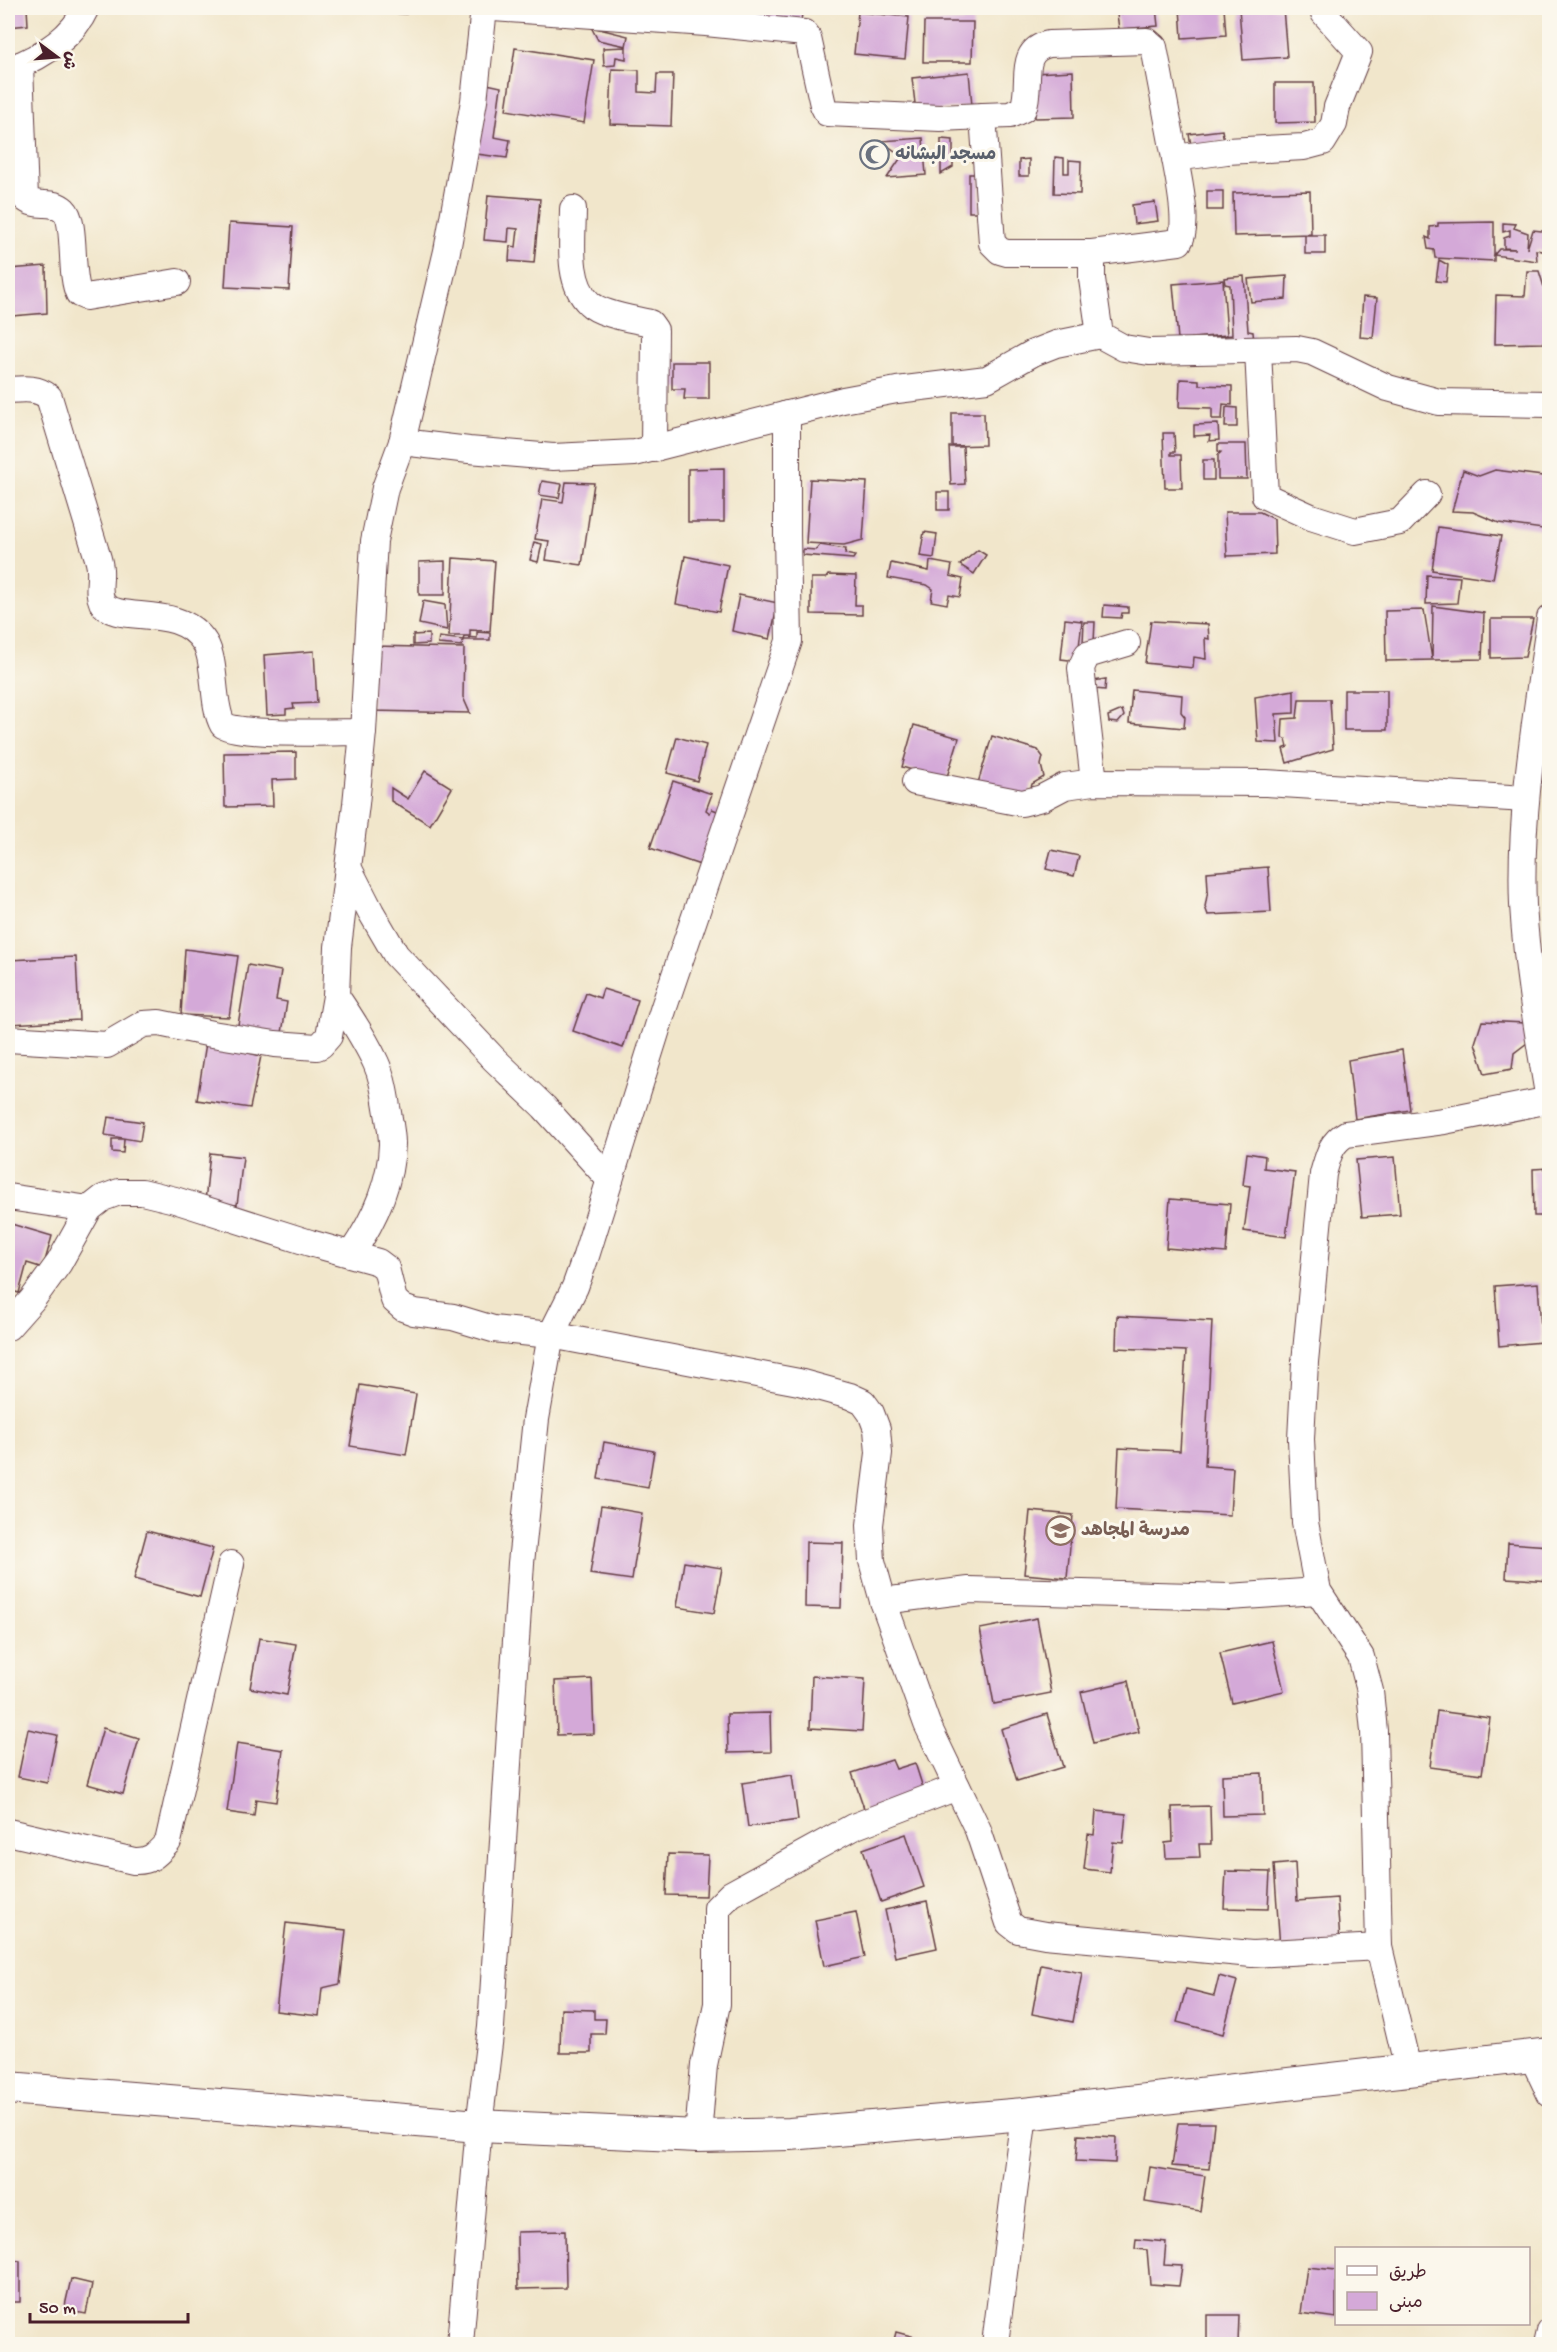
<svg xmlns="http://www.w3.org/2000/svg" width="1557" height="2352" font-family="'Gochi Hand','Playpen Sans Arabic',sans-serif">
	<rect width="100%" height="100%" fill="#fbf7ec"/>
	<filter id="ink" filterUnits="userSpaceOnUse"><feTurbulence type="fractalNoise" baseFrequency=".0167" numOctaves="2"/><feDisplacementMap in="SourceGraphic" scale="12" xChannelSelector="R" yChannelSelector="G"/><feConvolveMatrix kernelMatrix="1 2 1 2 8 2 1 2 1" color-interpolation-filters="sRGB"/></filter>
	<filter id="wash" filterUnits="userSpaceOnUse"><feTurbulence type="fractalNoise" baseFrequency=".008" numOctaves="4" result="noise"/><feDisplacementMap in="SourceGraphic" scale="24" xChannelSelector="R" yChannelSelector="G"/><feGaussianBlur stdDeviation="1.35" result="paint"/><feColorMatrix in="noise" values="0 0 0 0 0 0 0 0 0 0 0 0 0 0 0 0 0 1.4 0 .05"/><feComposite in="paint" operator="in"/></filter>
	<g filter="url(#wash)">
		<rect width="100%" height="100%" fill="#f1e6cb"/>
		<g id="blocks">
			<g fill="#d4a9d8">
				<path d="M8 8H27L28 25 8 27Z"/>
				<path d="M376 8H406V14L376 12Z"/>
				<path d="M749 8H803L800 26 748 18Z"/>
				<path d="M1136 8H1156L1158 26 1119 29 1117 14 1136 12Z"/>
				<path d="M1180 8H1224L1226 35 1182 38Z"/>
				<path d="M1239 8H1283L1287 57 1243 60Z"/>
				<path d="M858 12 909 17 905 59 854 54Z"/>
				<path d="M924 22H973L972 62H923Z"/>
				<path d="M591 27 628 36 626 46 598 40Z"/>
				<path d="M626 47V59L616 57 615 65 604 66 603 48Z"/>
				<path d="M515 48 594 60 584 123 506 110Z"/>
				<path d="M612 69 639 70V92L656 93 657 74H673L671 126 610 124Z"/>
				<path d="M1073 71 1074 117 1035 118 1034 73Z"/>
				<path d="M969 72 972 106 916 112 912 78Z"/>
				<path d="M1275 83H1314L1315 122 1275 123Z"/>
				<path d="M487 84 501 87 494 137 510 140 507 158 477 154Z"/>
				<path d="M1222 130 1224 141 1191 145 1189 134Z"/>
				<path d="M923 138 926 175 887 178 902 156 881 141Z"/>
				<path d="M941 139 953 140V167L941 174Z"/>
				<path d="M1055 157 1064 158V173H1069V160L1081 161 1080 194 1054 193Z"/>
				<path d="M1029 159V176H1019V160Z"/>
				<path d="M969 174H980L979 212H969Z"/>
				<rect x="1207" y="191" width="16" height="19"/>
				<path d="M1310 191 1311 234 1234 236 1233 193Z"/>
				<path d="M488 195 540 199 534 263 509 261 510 246 516 247 518 229 509 228 508 242 484 240Z"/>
				<path d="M1155 202 1158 221 1134 224 1132 205Z"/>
				<path d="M1494 222V261L1435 258 1434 250 1428 249 1426 237 1430 239V227L1438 226V223Z"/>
				<path d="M229 223 293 227 289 290 225 287Z"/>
				<path d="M1503 223 1516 224 1514 228 1528 233 1527 249 1533 230 1550 232V265H1546L1548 252 1536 250 1537 261 1494 255 1499 249H1516L1504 248V238L1510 236V230L1503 232Z"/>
				<rect x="1305" y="235" width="20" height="19"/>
				<path d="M1439 260 1448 265 1446 282 1436 281Z"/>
				<path d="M46 266 47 313 12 316 9 269Z"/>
				<path d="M1527 271H1539L1544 287H1550V308H1547L1544 343 1495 344 1496 295 1525 296Z"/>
				<path d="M1244 276 1248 331 1253 332 1254 343 1196 339 1232 335 1230 285 1225 284 1224 278Z"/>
				<path d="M1287 276 1286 299 1251 302 1248 279Z"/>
				<path d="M1223 280 1227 335 1192 338 1193 349 1179 350 1173 284Z"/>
				<path d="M1363 297 1377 298 1373 338 1360 337Z"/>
				<path d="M672 362H709V399H684L685 389H672Z"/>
				<path d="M1180 379 1199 380V385L1232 386V405L1223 404 1222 419H1212V408L1179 407Z"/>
				<path d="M1226 407 1237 408V427H1225Z"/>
				<path d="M952 413H984L985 445 952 446Z"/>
				<path d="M1218 424 1219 440 1209 441 1210 435 1194 436V425Z"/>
				<path d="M1163 433H1174L1175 452H1171V455H1181L1182 488H1165Z"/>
				<path d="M1218 444H1246L1247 479H1218V455L1221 452 1218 451Z"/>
				<path d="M949 447H963L965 484 951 485Z"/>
				<rect x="1203" y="460" width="11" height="20"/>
				<path d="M724 468V522H688V469Z"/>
				<path d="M1463 470 1479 476 1495 470 1550 477V530L1499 523 1473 512 1452 511Z"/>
				<path d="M810 479 867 482 863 540 844 545 806 543Z"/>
				<path d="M542 481 562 484 559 498 539 495Z"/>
				<path d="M566 482 594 483 582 565 546 560 549 541 535 539 542 499 563 502Z"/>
				<rect x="937" y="492" width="12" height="18"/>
				<path d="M1225 512H1260L1274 519 1275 554 1227 556Z"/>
				<path d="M1438 527 1501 536 1493 579 1432 570Z"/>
				<path d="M924 532 937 534 934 558 920 556Z"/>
				<path d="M534 542 542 544 538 562 530 560Z"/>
				<path d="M820 545 846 549 845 554 855 556 853 559 803 555V549L816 550Z"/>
				<path d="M978 550 986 555 974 574 960 565Z"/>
				<path d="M685 556 728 565 719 612 676 604Z"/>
				<path d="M453 558 495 561 490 631 470 630V636H449Z"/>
				<path d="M445 561V595H419V562Z"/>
				<path d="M930 561 952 565 950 576 963 579 960 597 949 595 947 604 931 601 933 589 927 585 888 578 891 563 929 571Z"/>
				<path d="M828 575 856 576 855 605H862V615L811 614V578H826Z"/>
				<path d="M1427 575 1460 577 1457 603 1426 604Z"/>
				<path d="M739 595 778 603 770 639 732 631Z"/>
				<path d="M423 601 445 605 447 630 419 624Z"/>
				<path d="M1104 605 1128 607V613H1122L1121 618 1103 617Z"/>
				<path d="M1433 606 1484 613 1482 659 1386 661 1385 611 1424 610 1432 659Z"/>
				<path d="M1065 619 1082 621 1078 655 1069 660 1061 659Z"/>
				<path d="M1491 619H1533L1525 657 1491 658Z"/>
				<path d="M1151 621 1208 624 1209 639 1205 638 1206 659 1194 657 1193 668 1145 663Z"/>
				<path d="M1084 622H1095L1094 642H1083Z"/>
				<path d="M477 632 490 633V640H463L462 646 438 644 439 637 463 640 464 637 477 638Z"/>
				<path d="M429 634V644L413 645V635Z"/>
				<path d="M373 646 464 648 463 697 470 713 372 711Z"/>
				<path d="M314 651 317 703 293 704 294 708 286 709V714L267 715 264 655Z"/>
				<path d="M1106 679 1105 690 1095 689 1093 681Z"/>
				<path d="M1132 690 1182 695 1181 712 1185 717 1184 728 1129 723Z"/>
				<path d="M1294 690V713L1276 714 1278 743 1258 742 1255 697Z"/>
				<rect x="1344" y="690" width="43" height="40"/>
				<path d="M1299 699H1330L1333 749 1287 763 1283 749 1288 747 1286 739 1282 738 1283 719 1297 718Z"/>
				<path d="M1122 710 1124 716 1118 723 1109 722 1108 716Z"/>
				<path d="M914 725 959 738 946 780 902 767Z"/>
				<path d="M992 736 1038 750 1043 757 1041 765 1044 777 1032 784 1027 801 978 783Z"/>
				<path d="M677 737 706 745 697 781 667 773Z"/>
				<path d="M296 752V779L272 780 273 806 225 807 224 753Z"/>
				<path d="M425 771 452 788 430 825 391 801V788L408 799Z"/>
				<path d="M673 781 712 794 706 810 710 813 712 809 725 814 706 867 650 848Z"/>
				<path d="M1051 850 1079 856 1074 876 1046 869Z"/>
				<path d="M1268 867 1271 912 1208 915 1205 907 1208 890 1207 872Z"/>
				<path d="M185 949 238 956 229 1017 181 1015Z"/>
				<path d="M76 957 79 1020 10 1024 8 960Z"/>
				<path d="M248 965 281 971 276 1000 287 1002 281 1039 237 1031Z"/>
				<path d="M603 989 638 1000 623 1048 573 1031 586 993 600 998Z"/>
				<path d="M1482 1021 1525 1023 1527 1043 1514 1053 1512 1069 1485 1074 1475 1043Z"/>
				<path d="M206 1043 261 1056 250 1108 197 1100Z"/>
				<path d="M1402 1050 1410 1110 1355 1119 1348 1060Z"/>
				<path d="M108 1117 143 1122 140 1141 105 1135Z"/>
				<path d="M112 1139H124L123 1153 112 1152Z"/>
				<path d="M210 1153 243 1157 237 1205 205 1202Z"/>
				<path d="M1247 1153 1265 1156 1264 1168 1295 1172 1286 1237 1244 1231 1250 1186 1243 1185Z"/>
				<path d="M1395 1157 1400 1214 1362 1217 1356 1160Z"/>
				<path d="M1550 1168V1216H1534L1533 1169Z"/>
				<path d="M1170 1199 1230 1204 1226 1253 1166 1248Z"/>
				<path d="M8 1223 52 1236 43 1268 27 1263 19 1293 8 1290Z"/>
				<path d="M1538 1283 1542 1342 1499 1346 1495 1286Z"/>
				<path d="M1117 1316 1212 1321 1205 1466 1233 1468 1230 1515 1116 1509 1119 1448 1180 1451 1186 1351 1116 1348Z"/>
				<path d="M360 1385 416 1394 406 1455 350 1446Z"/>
				<path d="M604 1442 654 1451 648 1488 598 1479Z"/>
				<path d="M601 1506 642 1513 632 1580 590 1574Z"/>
				<path d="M1030 1511 1073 1515 1067 1578 1024 1574Z"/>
				<path d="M147 1531 213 1548 200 1597 134 1579Z"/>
				<path d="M806 1542 843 1543 841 1608 805 1607Z"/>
				<path d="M1508 1543 1550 1546V1581L1506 1578Z"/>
				<path d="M684 1562 722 1568 714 1613 677 1607Z"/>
				<path d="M1037 1618 1051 1693 994 1704 980 1629Z"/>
				<path d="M259 1638 296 1644 287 1695 250 1688Z"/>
				<path d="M1272 1641 1284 1691 1232 1703 1220 1653Z"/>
				<path d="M812 1676 865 1679 862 1731 810 1728Z"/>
				<path d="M592 1679 594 1734 557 1735 555 1681Z"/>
				<path d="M1128 1681 1139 1732 1093 1743 1081 1692Z"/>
				<path d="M1437 1711 1490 1718 1482 1774 1430 1767Z"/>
				<path d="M770 1713 771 1752 728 1753 727 1714Z"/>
				<path d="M1047 1714 1063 1767 1017 1781 1001 1729Z"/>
				<path d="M103 1728 139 1739 123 1794 87 1784Z"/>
				<path d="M28 1729 57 1735 47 1783 18 1777Z"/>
				<path d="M237 1743 283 1750 276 1802 256 1799 254 1816 227 1812Z"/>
				<path d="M892 1760 896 1769 915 1763 925 1794 866 1814 852 1773Z"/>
				<path d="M1262 1773 1263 1815 1223 1816 1222 1775Z"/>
				<path d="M792 1775 798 1820 748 1827 742 1783Z"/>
				<path d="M1210 1806 1211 1844H1199L1200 1857 1166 1858 1165 1843 1173 1842 1172 1807Z"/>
				<path d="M1096 1811 1126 1814 1123 1843 1113 1842 1110 1872 1084 1869 1088 1834 1094 1835Z"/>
				<path d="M906 1834 924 1887 881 1902 863 1849Z"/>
				<path d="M668 1854 708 1855 706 1896 666 1895Z"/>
				<path d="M1295 1863 1297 1901 1337 1898 1340 1942 1280 1947 1274 1865Z"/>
				<path d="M1226 1871 1270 1872 1268 1909 1224 1908Z"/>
				<path d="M927 1901 937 1948 895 1957 885 1910Z"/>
				<path d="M856 1912 865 1957 824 1966 815 1920Z"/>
				<path d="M286 1923 346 1930 340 1984 322 1988 319 2016 276 2011Z"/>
				<path d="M1041 1965 1082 1973 1073 2022 1032 2014Z"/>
				<path d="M1219 1976 1237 1981 1223 2034 1177 2022 1186 1989 1214 1996Z"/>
				<path d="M561 2009 594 2010V2019H606L605 2034H591V2053H560Z"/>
				<path d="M1178 2123H1214L1209 2169 1172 2166Z"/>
				<path d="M1078 2135 1116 2137 1115 2163 1076 2161Z"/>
				<path d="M1150 2167 1205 2176 1200 2211 1145 2202Z"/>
				<path d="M565 2231 566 2288 518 2289 517 2232Z"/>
				<path d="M1136 2239 1166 2242 1164 2265 1182 2266 1179 2286 1150 2284 1147 2250 1135 2249Z"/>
				<path d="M8 2260 20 2261V2302H8Z"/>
				<path d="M1307 2267 1336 2270V2318L1301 2313Z"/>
				<path d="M71 2279 92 2284 86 2314 64 2310Z"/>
				<path d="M1207 2315H1239L1238 2344H1207Z"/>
				<path d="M896 2332 941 2344H893Z"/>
			</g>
		</g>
	</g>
	<g filter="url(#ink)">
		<use href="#blocks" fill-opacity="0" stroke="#633d43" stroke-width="1.5"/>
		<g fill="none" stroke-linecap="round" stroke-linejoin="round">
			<defs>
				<g id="minor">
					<path d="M493 8 706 23 804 33 808 38 823 105 827 113 940 118 983 116 992 243 1000 251 1007 253H1092V279L1100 335 1124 348 1149 352 1297 349 1312 352 1388 388 1439 402 1550 404"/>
					<path d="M20 65 25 198C36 209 53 199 64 210 77 222 69 274 79 294L86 297 177 282"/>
					<path d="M8 70C39 58 72 39 86 8"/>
					<path d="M983 116 1010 115 1023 109C1033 85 1016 51 1049 44L1147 41 1154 47 1175 158 1227 151 1304 147 1323 142 1334 124 1337 107 1359 52 1324 13"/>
					<path d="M573 209C573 238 566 281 589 303 601 315 634 319 650 323L655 330 654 449"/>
					<path d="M1092 253 1179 242C1190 225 1178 178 1175 158"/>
					<path d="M1258 350 1265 496 1311 517 1355 531 1400 522 1427 494"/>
					<path d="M8 390C23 389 37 387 49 397L96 552C98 558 100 564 100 570 101 581 97 591 102 602 115 626 179 601 205 643 217 663 211 704 223 725 243 736 335 732 363 732"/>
					<path d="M402 442 469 450 553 457 635 453 843 400 897 390 987 379 1033 353 1056 344 1100 335"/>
					<path d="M915 782 1022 803 1042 798 1065 786 1094 782 1266 783 1526 799"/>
					<path d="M1094 782 1081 668 1087 655 1127 643"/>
					<path d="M348 867 371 912 396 955 494 1059 544 1107 610 1180"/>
					<path d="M336 996C351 1018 365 1039 376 1063 382 1076 385 1093 387 1107 389 1119 392 1132 392 1144 391 1183 373 1222 351 1254"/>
					<path d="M8 1039 107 1045 143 1024 159 1023 212 1034 275 1044 317 1047 321 1045 329 1036 336 996 338 947 356 804 363 732 374 541 385 488 402 442 447 251 474 101 484 8"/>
					<path d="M1549 1100C1538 1035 1527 971 1523 905 1519 810 1537 712 1550 618"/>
					<path d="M8 1197 89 1209"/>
					<path d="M8 1327 32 1300 59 1263 89 1209 103 1198 119 1192H142L175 1200 310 1243 378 1262 386 1268 394 1300 403 1308 414 1312 453 1317 493 1329 551 1335 799 1382 850 1396 863 1402 871 1413 877 1429 879 1453 870 1525 871 1544 872 1561 883 1601 927 1724 978 1830 1009 1923 1018 1930 1045 1935 1252 1954 1379 1947 1408 2069"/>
					<path d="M883 1601 969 1590 1229 1597 1318 1591"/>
					<path d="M8 1832 134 1861C151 1862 157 1854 168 1842L231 1564"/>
					<path d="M1379 1947 1374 1731 1370 1691 1361 1657 1318 1591 1305 1522 1301 1439 1305 1362 1323 1174C1328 1157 1330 1143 1346 1134L1444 1121 1550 1100"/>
					<path d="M1532 2056 1550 2094"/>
					<path d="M698 2136 704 2065 717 2004V1908L731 1894 853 1827 957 1787"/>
					<path d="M460 2344 479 2126 491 2027 521 1563 536 1419 551 1335 575 1287 586 1256 664 1007 789 641 787 535V414"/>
					<path d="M995 2344 1024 2114"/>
					<path d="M1547 2344 1550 2331"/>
				</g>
				<path id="major" d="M8 2088 479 2126 698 2136 790 2134 1024 2114 1550 2054"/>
			</defs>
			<use href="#minor" stroke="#633d43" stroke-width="28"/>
			<use href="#major" stroke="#633d43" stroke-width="34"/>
			<use href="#minor" stroke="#fff" stroke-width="26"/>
			<use href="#major" stroke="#fff" stroke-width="32"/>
		</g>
	</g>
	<defs>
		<symbol id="mosque-ring" viewBox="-11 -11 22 22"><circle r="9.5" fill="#fbf7ec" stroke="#6b7280" stroke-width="1.5"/><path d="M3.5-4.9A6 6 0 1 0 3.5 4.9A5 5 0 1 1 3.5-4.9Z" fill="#6b7280"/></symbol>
		<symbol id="school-ring" viewBox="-11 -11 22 22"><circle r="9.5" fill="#fbf7ec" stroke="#8d6e63" stroke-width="1.5"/><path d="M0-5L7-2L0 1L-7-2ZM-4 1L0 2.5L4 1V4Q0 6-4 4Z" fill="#8d6e63"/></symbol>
	</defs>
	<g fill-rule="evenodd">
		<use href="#mosque-ring" x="858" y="138" width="33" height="33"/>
		<use href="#school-ring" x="1044" y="1514" width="33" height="33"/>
	</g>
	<g text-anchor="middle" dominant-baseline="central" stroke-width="6" stroke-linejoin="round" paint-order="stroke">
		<g font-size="18" font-weight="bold" fill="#5b616d" stroke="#fbf7ec" text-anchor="start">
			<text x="895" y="155">مسجد البشانه</text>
		</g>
		<g font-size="18" font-weight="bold" fill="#785e54" stroke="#fbf7ec" text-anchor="start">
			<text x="1081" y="1531">مدرسة المجاهد</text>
		</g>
	</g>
	<rect width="1557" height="2352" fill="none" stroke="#fbf7ec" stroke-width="30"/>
	<rect x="1335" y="2247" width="195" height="78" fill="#fbf7ec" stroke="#b4a19f" stroke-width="1.5"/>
	<rect x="1347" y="2266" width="30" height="9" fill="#ffffff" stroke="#b4a19f" stroke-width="1.5"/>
	<text x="1389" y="2277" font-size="18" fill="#4a1f2b">طريق</text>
	<rect x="1347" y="2292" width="30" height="18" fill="#d4a9d8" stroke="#b4a19f" stroke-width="1.5"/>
	<text x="1389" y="2307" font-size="18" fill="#4a1f2b">مبنى</text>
	<g transform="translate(57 57) rotate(106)" stroke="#fbf7ec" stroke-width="4.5" paint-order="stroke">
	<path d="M0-4.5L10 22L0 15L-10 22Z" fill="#4a1f2b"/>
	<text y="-9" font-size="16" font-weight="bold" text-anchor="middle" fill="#4a1f2b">ش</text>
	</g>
	<path d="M30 2313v9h158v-9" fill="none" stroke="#4a1f2b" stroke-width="3"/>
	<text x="39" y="2313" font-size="18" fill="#4a1f2b" stroke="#fbf7ec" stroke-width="4.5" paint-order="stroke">50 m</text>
</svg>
